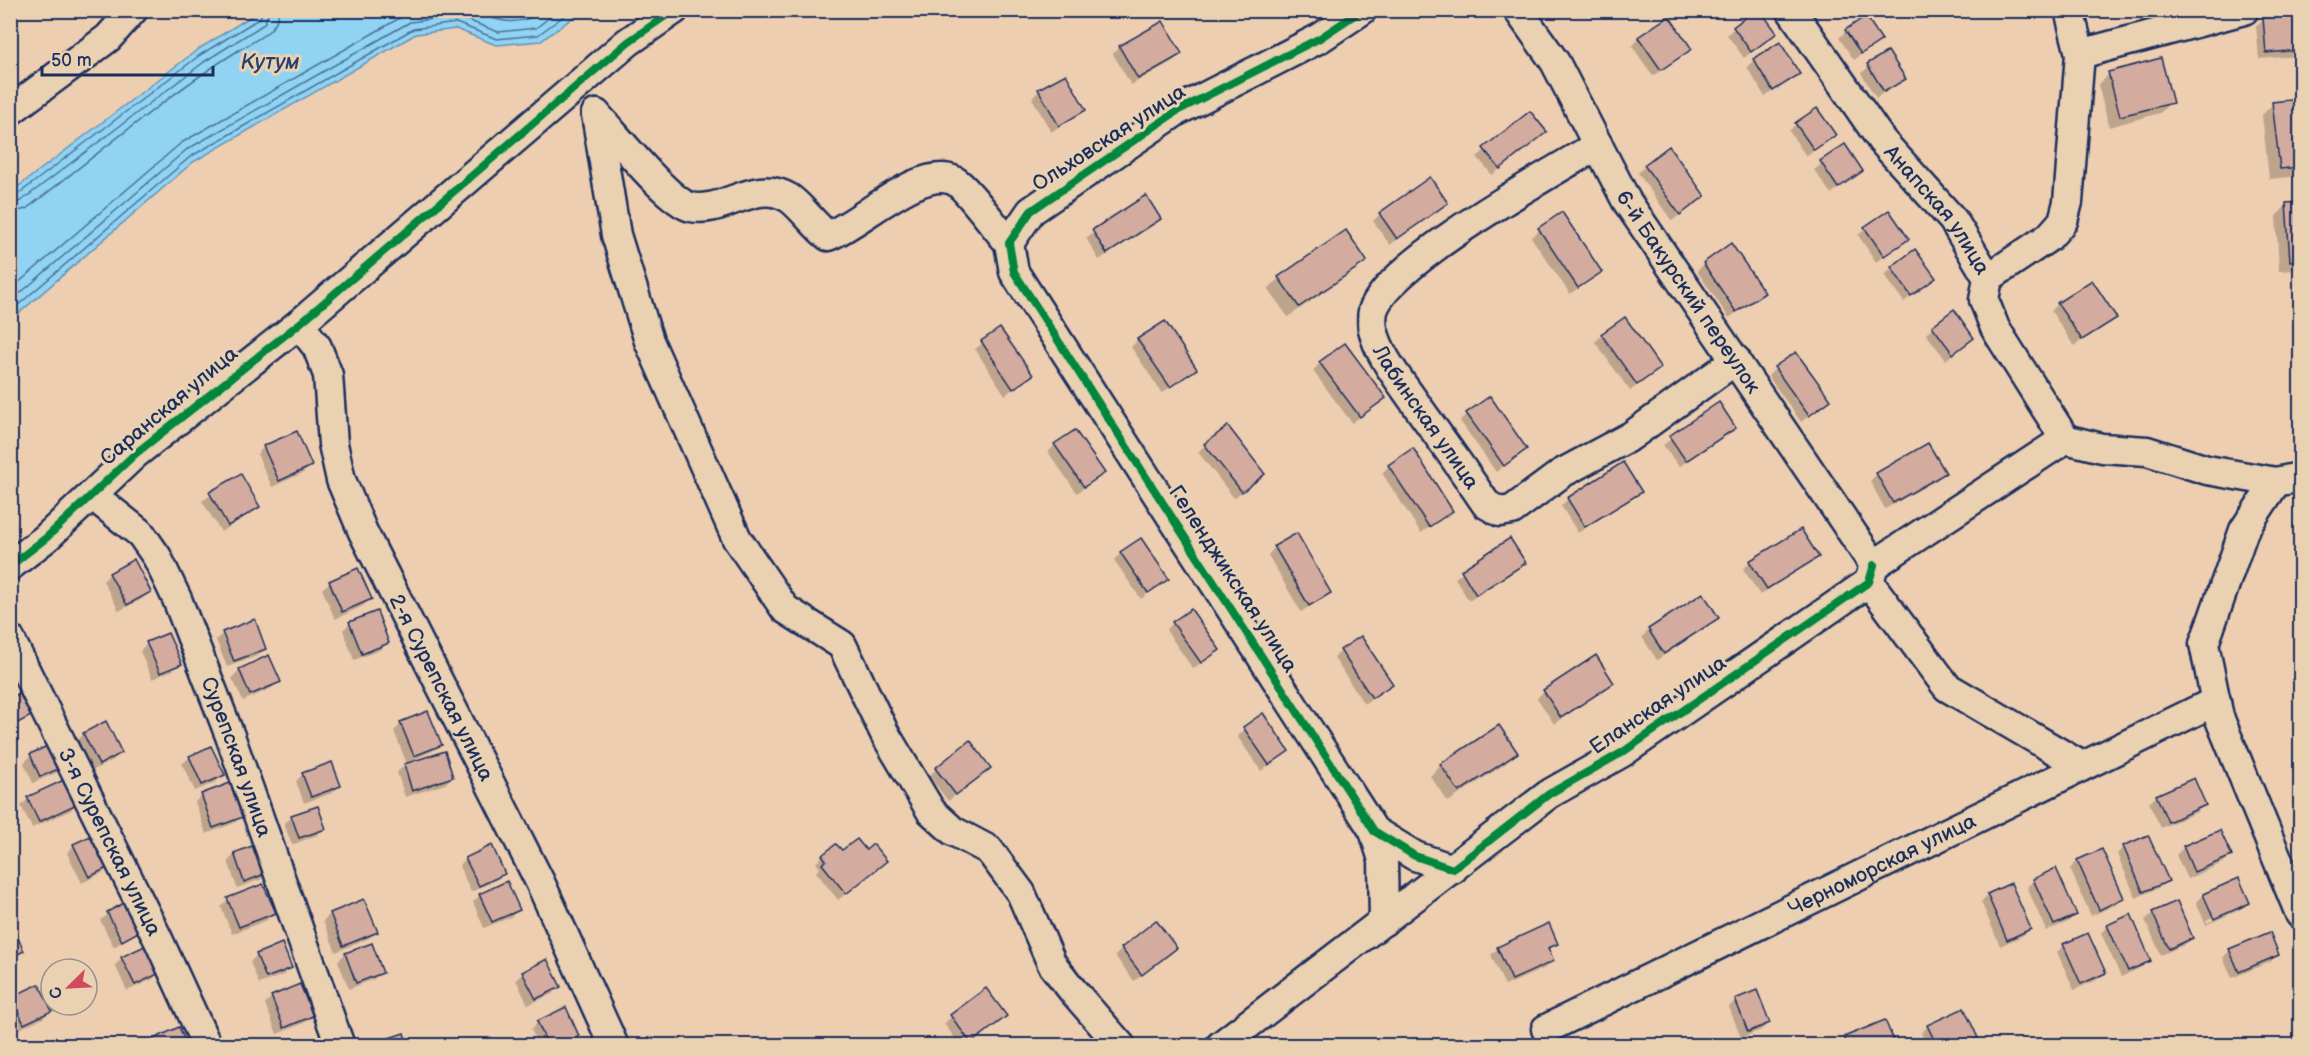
<svg xmlns="http://www.w3.org/2000/svg" width="2311" height="1056" font-family="'Balsamiq Sans',sans-serif">
	<rect width="100%" height="100%" fill="#eeceb0"/>
	<filter id="ink" filterUnits="userSpaceOnUse"><feTurbulence type="fractalNoise" baseFrequency=".0167" numOctaves="2"/><feDisplacementMap in="SourceGraphic" scale="12" xChannelSelector="R" yChannelSelector="G"/><feConvolveMatrix kernelMatrix="1 2 1 2 8 2 1 2 1" color-interpolation-filters="sRGB"/></filter>
	<g filter="url(#ink)">
		<path fill="#91d3f2" stroke="#6291b7" stroke-width="1.5" d="M261 10 582 11 541 41 496 45 456 29 416 34 193 162 11 320V192L197 50Z"/>
		<g fill="#0003" fill-rule="evenodd">
			<path d="M2300 16V56L2259 59 2256 26 2264 19Z"/>
			<path d="M1734 28 1775 33 1744 58 1727 35Z"/>
			<path d="M1846 31 1880 40 1854 60 1839 38Z"/>
			<path d="M1639 39 1690 49 1653 76 1632 46Z"/>
			<path d="M1120 47 1181 54 1173 61 1131 85 1113 54Z"/>
			<path d="M1888 53 1904 78 1876 98 1861 73Z"/>
			<path d="M1754 60 1798 74 1765 97 1747 67Z"/>
			<path d="M2109 74 2171 102 2160 113 2109 127 2098 85Z"/>
			<path d="M1039 91 1085 110 1051 132 1032 98Z"/>
			<path d="M2300 101V176L2269 179 2262 115 2273 104Z"/>
			<path d="M1530 113 1538 139 1492 175 1477 157Z"/>
			<path d="M1796 124 1834 134 1806 156 1789 131Z"/>
			<path d="M1844 146 1861 171 1831 194 1814 170Z"/>
			<path d="M1645 166 1704 196 1672 221 1638 173Z"/>
			<path d="M1146 197 1159 219 1099 260 1086 238Z"/>
			<path d="M1446 203 1390 245 1373 221 1380 214Z"/>
			<path d="M2300 204V270L2279 271 2276 216 2287 205Z"/>
			<path d="M1889 212 1907 239 1876 262 1858 235Z"/>
			<path d="M1561 214 1600 272 1570 294 1531 237Z"/>
			<path d="M1915 251 1934 278 1904 302 1884 275Z"/>
			<path d="M1365 260 1354 271 1288 317 1268 289 1279 278Z"/>
			<path d="M1704 264 1763 293 1729 318 1697 271Z"/>
			<path d="M2058 304 2115 317 2074 346 2051 311Z"/>
			<path d="M1933 327 1972 338 1946 360 1926 334Z"/>
			<path d="M1000 330 1031 375 1005 395 975 349Z"/>
			<path d="M1602 335 1659 368 1630 391 1595 342Z"/>
			<path d="M1138 340 1195 369 1162 393 1131 347Z"/>
			<path d="M1320 363 1384 398 1352 423 1313 371Z"/>
			<path d="M1775 369 1829 400 1801 422 1768 376Z"/>
			<path d="M1718 405 1734 427 1679 467 1663 445Z"/>
			<path d="M1467 414 1525 449 1496 472 1460 421Z"/>
			<path d="M1055 445 1103 473 1077 493 1048 452Z"/>
			<path d="M1205 445 1256 481 1234 498 1198 452Z"/>
			<path d="M264 447 311 466 303 473 272 487 257 454Z"/>
			<path d="M1389 466 1452 510 1421 533 1382 473Z"/>
			<path d="M1944 473 1937 480 1885 509 1870 481 1877 474Z"/>
			<path d="M240 476 258 507 221 532 202 501Z"/>
			<path d="M1640 492 1578 533 1561 506 1568 499Z"/>
			<path d="M1510 540 1524 563 1469 601 1455 578Z"/>
			<path d="M1275 547 1330 593 1301 612 1268 555Z"/>
			<path d="M1121 553 1167 579 1141 599 1114 560Z"/>
			<path d="M1817 557 1760 595 1743 569 1750 562Z"/>
			<path d="M110 574 150 592 142 599 119 611 103 581Z"/>
			<path d="M330 582 370 599 363 606 335 619 322 589Z"/>
			<path d="M1717 618 1657 660 1642 637 1649 630Z"/>
			<path d="M350 623 387 643 380 650 354 660 343 630Z"/>
			<path d="M1173 623 1210 656 1193 669 1166 630Z"/>
			<path d="M223 633 265 649 257 656 227 667 216 640Z"/>
			<path d="M147 643 180 663 173 670 152 679 140 651Z"/>
			<path d="M1341 651 1391 684 1364 704 1334 658Z"/>
			<path d="M268 657 279 681 272 688 243 701 232 678 239 670Z"/>
			<path d="M1612 683 1554 724 1537 698 1544 691Z"/>
			<path d="M10 700 30 716 10 729Z"/>
			<path d="M1263 715 1287 751 1261 771 1237 736Z"/>
			<path d="M401 724 440 744 433 751 408 762 452 777 445 784 405 797 397 772 407 764 394 731Z"/>
			<path d="M84 734 120 753 113 760 92 771 77 741Z"/>
			<path d="M210 748 223 775 216 782 195 791 182 764 190 757Z"/>
			<path d="M1516 753 1505 764 1448 802 1430 776 1441 765Z"/>
			<path d="M31 755 63 766 56 773 33 783 24 763Z"/>
			<path d="M936 769 982 775 948 801 929 776Z"/>
			<path d="M303 774 339 786 332 793 304 803 296 781Z"/>
			<path d="M202 795 241 816 234 823 206 834 195 802Z"/>
			<path d="M2157 796 2204 805 2197 812 2161 828 2149 803Z"/>
			<path d="M28 799 78 802 71 810 32 828 21 806Z"/>
			<path d="M317 807 324 828 317 835 292 845 284 824 292 817Z"/>
			<path d="M2220 832 2230 856 2223 863 2187 879 2176 855 2184 847Z"/>
			<path d="M74 845 111 865 104 872 82 883 67 853Z"/>
			<path d="M2124 847 2167 880 2160 887 2136 898 2117 854Z"/>
			<path d="M2101 851 2122 898 2115 905 2091 916 2070 869 2077 861Z"/>
			<path d="M842 852 878 868 838 900 816 872 820 868 816 863 823 856Z"/>
			<path d="M235 854 269 872 262 879 237 888 228 861Z"/>
			<path d="M466 859 503 873 496 880 471 892 459 866Z"/>
			<path d="M2034 880 2075 914 2068 922 2046 931 2027 887Z"/>
			<path d="M480 895 518 910 511 917 484 928 473 902Z"/>
			<path d="M1988 895 2030 929 2022 936 2000 946 1981 902Z"/>
			<path d="M2204 895 2248 902 2241 909 2206 925 2196 902ZM2241 905V908L2207 923 2206 920Z"/>
			<path d="M228 900 274 912 267 920 232 934 221 907Z"/>
			<path d="M364 901 377 931 369 938 336 952 323 921 330 914Z"/>
			<path d="M125 904 140 930 114 947 100 920Z"/>
			<path d="M2153 913 2192 938 2184 945 2161 955 2145 920Z"/>
			<path d="M11 925 23 951 10 960Z"/>
			<path d="M2108 926 2150 960 2142 967 2121 977 2101 933Z"/>
			<path d="M1556 943 1548 951 1552 961 1545 968 1505 986 1491 955 1498 948Z"/>
			<path d="M2064 945 2105 973 2097 980 2074 990 2057 952Z"/>
			<path d="M1122 949 1168 954 1134 981 1115 956Z"/>
			<path d="M2230 950 2278 955 2270 962 2232 978 2223 958Z"/>
			<path d="M345 954 381 972 374 979 349 989 338 961Z"/>
			<path d="M257 955 290 968 283 975 259 984 250 962Z"/>
			<path d="M122 958 160 971 153 979 127 991 115 965Z"/>
			<path d="M523 973 559 986 552 994 528 1005 516 980Z"/>
			<path d="M272 997 311 1016 304 1023 277 1034 265 1004Z"/>
			<path d="M12 998 50 1011 43 1018 17 1030 10 1017Z"/>
			<path d="M1736 1000 1768 1023 1761 1030 1741 1038 1729 1007Z"/>
			<path d="M951 1017 997 1023 968 1046H961L944 1024Z"/>
			<path d="M538 1022 578 1035 564 1046H538L531 1029Z"/>
			<path d="M1928 1026 1976 1037 1967 1046H1927L1921 1033Z"/>
			<path d="M1845 1039 1894 1046H1838Z"/>
		</g>
		<g fill="none" stroke-linecap="round" stroke-linejoin="round">
			<g stroke="#4a7199" stroke-width="1.5">
				<path d="M470 10C496 21 519 29 544 10"/>
				<path d="M10 197 17 195 200 55 260 18 263 10"/>
				<path d="M10 204 21 201 204 62 264 24 270 10"/>
				<path d="M10 213 26 209C96 156 164 97 239 50 255 40 278 32 279 10"/>
				<path d="M10 290 181 143 405 15 424 10"/>
				<path d="M10 302 186 150 410 22 457 16 498 32 536 28 559 10"/>
				<path d="M10 312 190 157 413 29 456 23 497 39 538 35 572 10"/>
			</g>
		</g>
		<g fill="#d3ab9f" stroke="#1b2f5e" stroke-width="1.5">
			<path d="M1755 10H1760L1777 33 1751 52 1733 27Z"/>
			<path d="M2300 15V50L2266 53 2263 18Z"/>
			<path d="M1669 16 1692 49 1661 70 1638 37Z"/>
			<path d="M1866 16 1882 40 1861 54 1845 30Z"/>
			<path d="M1163 21 1182 54 1138 79 1119 46Z"/>
			<path d="M1780 42 1800 74 1773 91 1753 59Z"/>
			<path d="M1888 51 1906 79 1884 92 1867 64Z"/>
			<path d="M2161 58 2173 103 2120 116 2108 72Z"/>
			<path d="M1066 74 1086 110 1059 126 1038 89Z"/>
			<path d="M2300 99V167L2280 169 2272 102Z"/>
			<path d="M1817 108 1836 135 1814 150 1795 123Z"/>
			<path d="M1530 111 1547 132 1500 169 1483 148Z"/>
			<path d="M1845 144 1863 171 1838 188 1820 161Z"/>
			<path d="M1669 146 1705 196 1680 215 1644 165Z"/>
			<path d="M1430 177 1448 203 1397 239 1379 213Z"/>
			<path d="M1146 195 1161 219 1107 254 1092 230Z"/>
			<path d="M2300 202V260L2290 261 2286 203Z"/>
			<path d="M1889 210 1909 239 1884 256 1864 227Z"/>
			<path d="M1562 212 1602 272 1578 288 1538 228Z"/>
			<path d="M1346 230 1367 261 1299 307 1278 277Z"/>
			<path d="M1731 243 1765 293 1736 312 1703 263Z"/>
			<path d="M1915 249 1936 278 1911 296 1891 267Z"/>
			<path d="M2092 280 2117 318 2082 340 2057 303Z"/>
			<path d="M1954 309 1974 338 1953 354 1932 326Z"/>
			<path d="M1625 317 1661 368 1637 385 1601 334Z"/>
			<path d="M1165 321 1197 369 1170 387 1137 339Z"/>
			<path d="M1000 328 1033 375 1013 389 981 341Z"/>
			<path d="M1345 343 1386 398 1360 417 1319 362Z"/>
			<path d="M1796 352 1831 400 1809 416 1774 367Z"/>
			<path d="M1490 396 1527 449 1504 466 1466 413Z"/>
			<path d="M1719 402 1736 428 1686 461 1669 436Z"/>
			<path d="M1228 426 1265 474 1242 492 1204 444Z"/>
			<path d="M1075 430 1105 473 1084 487 1054 444Z"/>
			<path d="M297 431 312 466 279 481 263 446Z"/>
			<path d="M1928 443 1946 473 1893 503 1876 473Z"/>
			<path d="M1413 448 1453 511 1429 527 1388 465Z"/>
			<path d="M1623 462 1642 492 1585 527 1567 498Z"/>
			<path d="M241 474 260 507 228 526 209 492Z"/>
			<path d="M1801 529 1819 557 1767 589 1749 561Z"/>
			<path d="M1297 533 1331 593 1309 606 1274 546Z"/>
			<path d="M1141 538 1169 579 1148 593 1120 552Z"/>
			<path d="M1510 538 1526 563 1476 595 1461 570Z"/>
			<path d="M134 559 151 592 127 605 109 573Z"/>
			<path d="M358 568 372 599 342 612 329 581Z"/>
			<path d="M1703 593 1719 618 1664 654 1648 629Z"/>
			<path d="M1191 609 1220 650 1201 663 1172 622Z"/>
			<path d="M377 611 389 643 362 654 349 622Z"/>
			<path d="M255 619 266 649 234 661 222 632Z"/>
			<path d="M168 633 182 664 160 673 146 642Z"/>
			<path d="M1361 636 1393 684 1372 698 1340 650Z"/>
			<path d="M269 655 281 682 250 695 239 669Z"/>
			<path d="M1596 655 1614 683 1561 718 1543 690Z"/>
			<path d="M20 693 31 716 10 727V698Z"/>
			<path d="M428 711 442 745 414 756 400 722Z"/>
			<path d="M1263 713 1289 751 1269 765 1243 727Z"/>
			<path d="M106 721 122 753 99 765 83 733Z"/>
			<path d="M1499 725 1518 753 1459 792 1440 764Z"/>
			<path d="M970 740 991 768 956 795 935 768Z"/>
			<path d="M54 743 65 766 40 777 30 754Z"/>
			<path d="M211 746 225 775 202 785 189 756Z"/>
			<path d="M445 751 453 777 412 791 404 764Z"/>
			<path d="M332 762 341 786 311 797 302 773Z"/>
			<path d="M68 778 79 803 39 822 27 797Z"/>
			<path d="M2194 778 2206 805 2168 822 2156 795Z"/>
			<path d="M230 783 243 817 213 828 201 794Z"/>
			<path d="M318 806 326 829 299 838 291 815Z"/>
			<path d="M2220 830 2232 856 2194 872 2183 846Z"/>
			<path d="M97 833 113 865 89 877 73 844Z"/>
			<path d="M2148 835 2169 881 2143 892 2123 846Z"/>
			<path d="M857 839 866 850 873 844 887 861 846 894 822 864 826 860 822 855 836 844 842 850Z"/>
			<path d="M260 843 270 872 244 882 234 853Z"/>
			<path d="M492 845 505 874 479 886 465 858Z"/>
			<path d="M2102 849 2124 898 2099 910 2077 860Z"/>
			<path d="M2056 868 2077 915 2054 925 2033 879Z"/>
			<path d="M2239 878 2250 903 2214 919 2203 894Z"/>
			<path d="M507 881 520 910 492 922 479 894Z"/>
			<path d="M2011 883 2031 929 2007 940 1987 894Z"/>
			<path d="M263 884 276 913 239 927 227 898Z"/>
			<path d="M364 899 378 932 343 946 330 913Z"/>
			<path d="M2177 901 2193 938 2169 949 2152 912Z"/>
			<path d="M126 902 142 930 122 941 107 912Z"/>
			<path d="M2131 914 2151 961 2128 971 2107 925Z"/>
			<path d="M1156 920 1177 948 1142 975 1121 948Z"/>
			<path d="M11 923 24 951 10 958V924Z"/>
			<path d="M1549 923 1558 944 1548 948 1554 961 1512 980 1497 947Z"/>
			<path d="M2270 932 2279 955 2239 972 2229 949Z"/>
			<path d="M2088 933 2106 973 2081 984 2063 944Z"/>
			<path d="M282 943 292 968 266 978 256 954Z"/>
			<path d="M372 943 383 973 356 983 345 953Z"/>
			<path d="M149 944 162 972 135 985 121 957Z"/>
			<path d="M547 959 561 987 536 999 522 972Z"/>
			<path d="M39 984 52 1011 24 1024 11 997Z"/>
			<path d="M300 984 313 1016 284 1028 271 996Z"/>
			<path d="M986 988 1007 1016 971 1043 950 1015Z"/>
			<path d="M1757 990 1770 1023 1748 1032 1735 999Z"/>
			<path d="M566 1007 579 1036 559 1046H548L537 1021Z"/>
			<path d="M1964 1008 1978 1038 1961 1046H1937L1927 1025Z"/>
			<path d="M1885 1020 1896 1046H1848L1844 1037Z"/>
			<path d="M179 1027 187 1046H154L151 1040Z"/>
			<path d="M404 1033 408 1046H375L374 1043Z"/>
		</g>
		<g fill="none" stroke-linecap="round" stroke-linejoin="round">
			<defs>
				<g id="minor">
					<path d="M1362 10 1320 38 1177 111 1031 211 1009 243 1014 272 1374 831 1415 856 1453 869"/>
					<path id="s1" d="M1518 10 1555 62 1626 200 1874 565"/>
					<path id="s2" d="M1791 10 1882 141 1953 220 1988 278 1984 300 1995 328 2065 439 1874 565"/>
					<path d="M2080 54 2244 10"/>
					<path d="M10 111 108 38 133 10"/>
					<path d="M596 114 616 235 649 341 737 539 785 609 842 645 885 734 931 811 953 831 989 850 1021 893 1052 964 1073 991 1121 1046"/>
					<path d="M596 114C614 133 668 202 691 207 725 214 755 177 789 198 800 205 814 225 828 236 862 223 921 164 955 181 966 187 998 231 1009 243"/>
					<path id="s3" d="M1598 145C1553 172 1386 264 1373 311 1372 315 1372 324 1373 329 1379 357 1402 383 1418 407 1441 439 1464 471 1486 504L1500 512 1512 510 1562 473 1631 436 1736 360"/>
					<path d="M1988 278 2049 237 2063 221 2068 202 2080 54 2069 10"/>
					<path id="s4" d="M299 324 317 347 328 375 333 444 341 480 363 532 540 882 614 1046"/>
					<path d="M2065 439 2102 448 2147 451 2207 470 2276 482 2300 477"/>
					<path d="M2276 482 2244 530 2204 644 2219 717 2300 914"/>
					<path id="s5" d="M92 495 141 534 157 557 177 599 230 736 340 1046"/>
					<path d="M10 566 46 538 135 454 299 324 628 42 674 10"/>
					<path d="M1869 582 1947 687 2082 766"/>
					<path id="s6" d="M10 639 158 939 207 1046"/>
					<path d="M1374 831 1383 860 1384 921"/>
					<path id="s7" d="M1546 1029 2216 701"/>
					<path d="M1220 1046 1549 794 1623 752 1869 582 1874 565"/>
				</g>
			</defs>
			<use href="#minor" stroke="#1b2f5e" stroke-width="33"/>
			<use href="#minor" stroke="#e9d1b2" stroke-width="28"/>
			<defs>
				<g id="cycleway">
					<path d="M1362 10 1320 38 1177 111 1031 211 1009 243 1014 272 1374 831 1415 856 1453 869 1549 794 1623 752 1869 582 1874 565"/>
					<path d="M10 566 46 538 135 454 299 324 628 42 674 10"/>
				</g>
			</defs>
			<use href="#cycleway" stroke="#e9d1b2" stroke-width="11"/>
			<use href="#cycleway" stroke="#00873e" stroke-width="8"/>
		</g>
	</g>
	<g text-anchor="middle" dominant-baseline="central" stroke-width="6" stroke-linejoin="round" paint-order="stroke">
		<g font-size="21" fill="#1b2f5e" stroke="#e9d1b2">
			<text transform="translate(1109 138) rotate(-33)">Ольховская улица</text>
			<text stroke="none"><textPath href="#s2" startOffset="248">Анапская улица</textPath></text>
			<text stroke="none"><textPath href="#s1" startOffset="330">6-й Бакурский переулок</textPath></text>
			<text transform="translate(169 406) rotate(-40)">Саранская улица</text>
			<text stroke="none"><textPath href="#s3" startOffset="404">Лабинская улица</textPath></text>
			<text transform="translate(1233 579) rotate(57)">Геленджикская улица</text>
			<text stroke="none"><textPath href="#s4" startOffset="396">2-я Сурепская улица</textPath></text>
			<text transform="translate(1658 705) rotate(-34)">Еланская улица</text>
			<text stroke="none"><textPath href="#s5" startOffset="306">Сурепская улица</textPath></text>
			<text stroke="none"><textPath href="#s6" startOffset="226">3-я Сурепская улица</textPath></text>
			<text stroke="none"><textPath href="#s7" startOffset="374">Черноморская улица</textPath></text>
		</g>
		<g font-size="22" font-style="italic" fill="#273f6d" stroke="#e9d1b2">
			<text x="270" y="62">Кутум</text>
		</g>
	</g>
	<rect width="2311" height="1056" fill="none" stroke="#e9d1b2" stroke-width="36"/>
	<rect x="18" y="18" width="2275" height="1020" fill="none" stroke="#1b2f5e" stroke-width="2" filter="url(#ink)"/>
	<g transform="translate(69 987) rotate(246)"><circle r="28" fill="#e9d1b2" stroke="#979090" stroke-width="1.5"/>
	<path d="M0-4.5L10 22L0 15L-10 22Z" fill="#d1495b"/>
	<text y="-9" font-size="16" font-weight="bold" text-anchor="middle" fill="#1b2f5e">С</text>
	</g>
	<path d="M42 66v9h171v-9" fill="none" stroke="#1b2f5e" stroke-width="3"/>
	<text x="51" y="66" font-size="18" fill="#1b2f5e" stroke="#e9d1b2" stroke-width="4.5" paint-order="stroke">50 m</text>
</svg>
